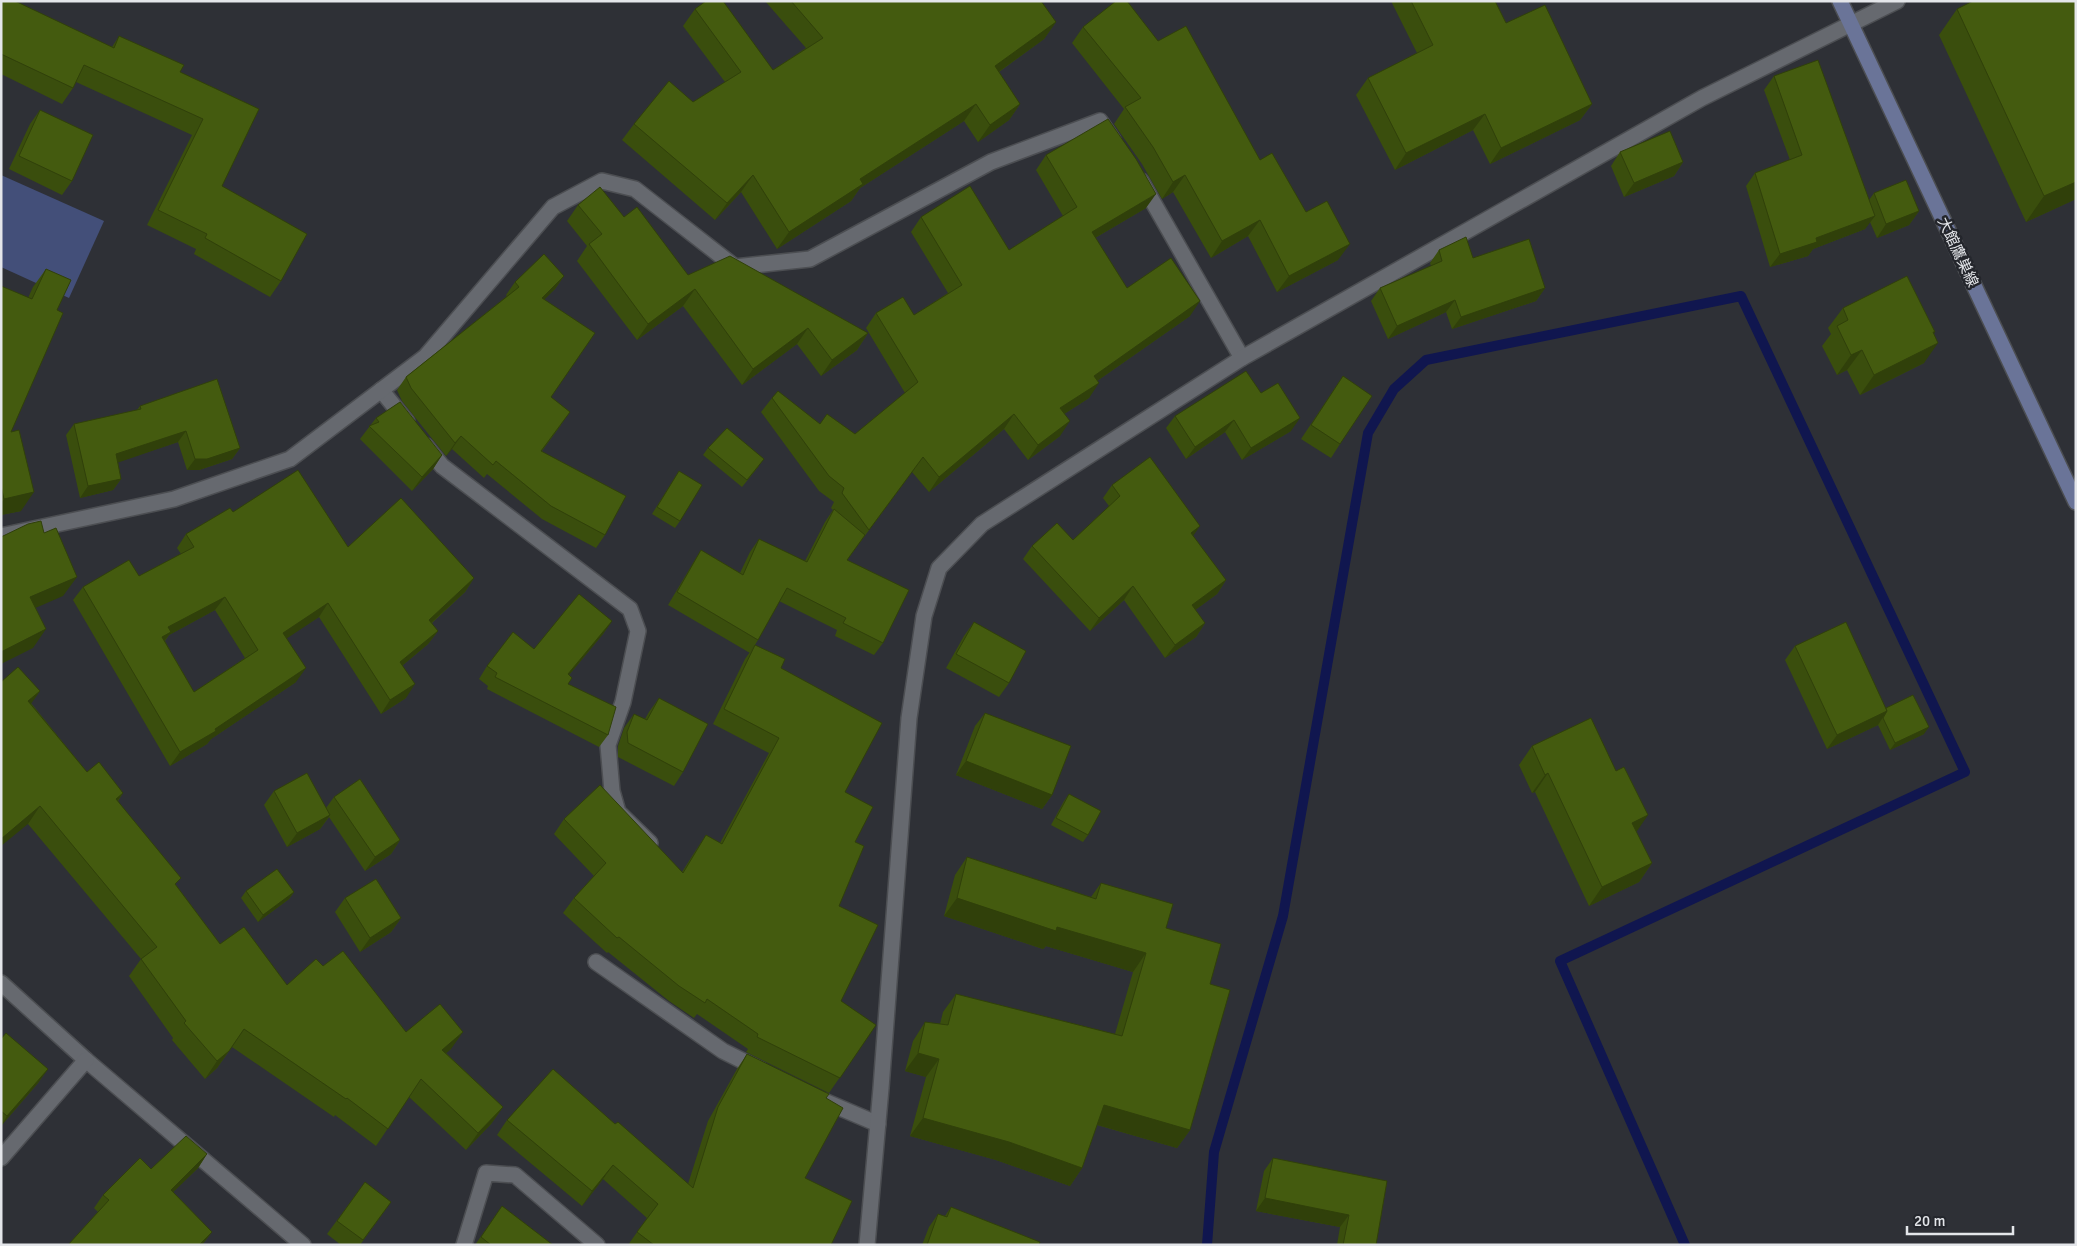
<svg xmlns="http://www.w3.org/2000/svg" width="2077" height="1246" font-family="Signika,'Noto Sans JP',sans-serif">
	<rect width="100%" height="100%" fill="#2e3036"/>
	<path fill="#434f79" d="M1 175 104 221 69 298 1 267Z"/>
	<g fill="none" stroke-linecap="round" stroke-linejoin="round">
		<path stroke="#10164f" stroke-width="10" d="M1207 1245 1214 1152 1283 916 1368 433 1394 389 1426 360 1741 296 1965 772 1560 961 1685 1245"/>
		<defs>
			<g id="minor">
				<path d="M1141 181 1242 358"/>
				<path d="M381 390 407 422"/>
				<path d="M426 446 442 466 630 609 638 631 623 702 608 745 612 791 618 812 650 843"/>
				<path d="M1 536 174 499 290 459 425 357 553 207 602 181 635 189 735 267 810 259 991 162 1100 121 1113 140"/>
				<path d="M596 962 723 1051 761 1070"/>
				<path d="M1 983 86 1060 303 1245"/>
				<path d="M824 1101 878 1124"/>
				<path d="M1 1158 86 1060"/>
				<path d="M464 1245 486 1173 515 1175 597 1245"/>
				<path d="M867 1245 881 1088 909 718 924 616 939 568 982 524 1242 358 1702 98 1897 1"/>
			</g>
			<path id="secondary" d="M1840 1 2076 502"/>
		</defs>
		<use href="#minor" stroke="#4c4e52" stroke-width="18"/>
		<use href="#secondary" stroke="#4c4e52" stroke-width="18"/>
		<use href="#minor" stroke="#66696f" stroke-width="15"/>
		<use href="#secondary" stroke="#6a7498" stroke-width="15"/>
	</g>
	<g fill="#3a4e0d" fill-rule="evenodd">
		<path d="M1 1 112 47 119 36 180 72 259 109 222 186 281 281 270 297 194 254 196 249 147 225 192 135 76 82 73 88 62 104 1 74Z"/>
		<path d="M765 1H1041L1056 22 1044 39 999 72 1020 104 1009 120 978 142 964 121 860 188 851 201 777 249 741 192 715 220 622 140 634 124 693 102 725 82 683 26 695 9 773 70 806 48Z"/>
		<path d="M1391 1H1495L1506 23 1592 104 1580 120 1490 164 1473 130 1395 170 1356 95 1368 78 1417 53Z"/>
		<path d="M1957 9 2076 199 2026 222 1939 35Z"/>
		<path d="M1083 27 1158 41 1260 160 1306 212 1338 260 1277 292 1248 236 1211 258 1173 192 1162 199 1142 164 1114 124 1124 109 1072 43Z"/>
		<path d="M1774 76 1869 200 1874 193 1919 211 1909 225 1877 238 1870 222 1865 229 1813 249 1808 256 1770 267 1746 186 1755 173 1790 160 1764 90Z"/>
		<path d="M40 110 72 181 62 195 9 169 30 124Z"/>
		<path d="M1620 152 1683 162 1674 176 1624 197 1611 166Z"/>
		<path d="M1046 155 1146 208 1095 238 1127 288 1190 316 1097 381 1089 398 1064 414 1060 436 1028 460 1004 429 929 492 912 472 847 560 883 643 874 655 835 636 837 630 779 601 758 640 750 653 668 605 693 563 701 550 740 573 750 552 759 539 805 561 825 522 833 510 831 508 834 502 819 491 761 412 772 398 820 424 855 434 905 393 866 328 876 313 914 315 948 293 911 232 921 217 1009 250 1063 216 1036 170Z"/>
		<path d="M578 205 624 217 688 275 868 333 857 350 821 376 797 344 742 385 683 306 637 340 577 261 587 246 567 221Z"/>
		<path d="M1439 250 1473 258 1545 288 1536 301 1452 329 1446 312 1388 339 1371 301 1380 288 1431 266 1430 263Z"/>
		<path d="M46 269 57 310 11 432 21 511 1 515V286L28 298 33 287Z"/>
		<path d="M564 276 555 289 544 299 551 397 561 425 542 451 605 535 596 548 542 519 487 474 484 478 452 449 446 456 402 401 397 390 406 377 507 296 506 295 515 282Z"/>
		<path d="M1843 308 1933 334 1924 363 1860 395 1847 370 1837 375 1822 346 1831 334 1828 328Z"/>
		<path d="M1343 376 1340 444 1331 458 1301 439Z"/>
		<path d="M1261 393 1291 431 1242 460 1225 432 1186 459 1166 428 1175 416Z"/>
		<path d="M140 406 240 448 232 459 199 470H187L178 442 118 462 121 479 113 490 80 498 66 435 74 424 137 410Z"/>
		<path d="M376 418 442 455 433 469 412 491 360 439Z"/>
		<path d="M708 448 759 466 742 487 703 455Z"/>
		<path d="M679 471 680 521 675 528 652 514Z"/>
		<path d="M1112 485 1193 536 1226 580 1217 594 1195 610 1205 623 1196 637 1165 658 1124 600 1090 631 1023 559 1032 546 1073 540 1109 506 1103 498Z"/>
		<path d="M233 512 348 547 474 578 465 592 432 623 438 631 428 644 403 665 406 698 381 714 319 617 286 638 296 682 211 739 207 744 170 766 73 600 83 587 139 576 181 554 177 548 186 534ZM215 610 245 658 194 692 165 641 169 635Z"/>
		<path d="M612 621 603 634 569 675 568 684 608 735 599 747 487 689 488 686 479 679 487 666Z"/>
		<path d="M974 622 1009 683 999 697 946 668 964 636Z"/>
		<path d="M755 645 781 668 845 792 855 842 839 906 841 1001 876 1025 829 1093 746 1052 748 1049 697 1014 694 1018 669 1001 608 952 607 953 563 913 574 898 594 876 554 834 564 819 682 872 696 850 706 835 720 843 769 753 713 724 745 659Z"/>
		<path d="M1795 646 1924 734 1890 750 1878 725 1827 749 1785 660Z"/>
		<path d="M1 682 40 691 31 703 87 772 123 793 118 801 176 885 220 944 287 985 323 966 406 1032 451 1049 446 1053 503 1107 491 1124 466 1150 409 1097 376 1146 335 1115 334 1117 232 1047 217 1068 205 1079 172 1040 173 1038 129 976 141 959 28 824Z"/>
		<path d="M659 698 683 772 674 786 618 757V746L624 728 634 714 645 719 649 712Z"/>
		<path d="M985 713 1052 795 1042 809 956 775 975 726Z"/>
		<path d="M1532 746 1652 863 1639 882 1589 906 1535 792 1532 793 1519 765Z"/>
		<path d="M274 791 326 808 334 797 400 840 391 854 365 871 329 817 320 829 287 847 264 805Z"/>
		<path d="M1069 794 1088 835 1083 842 1051 825 1064 801Z"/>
		<path d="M967 857 1091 897 1101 883 1166 928 1210 984 1190 1130 1177 1148 1097 1125 1082 1168 1070 1186 996 1160 910 1136 926 1077 905 1071 913 1041 925 1022 940 1024 943 1012 956 994 1115 1034 1133 972 1046 946 1043 949 944 916 955 875Z"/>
		<path d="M246 891 294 892 289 899 258 922 241 898Z"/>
		<path d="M345 898 401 918 391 932 360 952 335 912Z"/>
		<path d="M1 1039 48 1069 38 1083 1 1126Z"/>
		<path d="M747 1054 826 1098 805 1178 831 1245H628L647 1218 603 1179 582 1206 497 1135 507 1120 615 1124 688 1184 708 1121 737 1069Z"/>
		<path d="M207 1154 198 1168 173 1192 212 1232 202 1245H68L98 1212 94 1208 103 1195 151 1169Z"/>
		<path d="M1273 1158 1387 1181 1376 1245H1337L1340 1227 1256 1211 1264 1171Z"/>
		<path d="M365 1182 391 1202 360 1245H341L327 1234Z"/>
		<path d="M502 1206 553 1245H475Z"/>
		<path d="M951 1207 1039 1245H922L929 1227 938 1214 945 1216Z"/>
	</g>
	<g fill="#30400a">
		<path d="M1056 22 1044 39 983 83 995 66Z"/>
		<path d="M976 104 964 121 860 188 851 201 777 249 789 232 860 179Z"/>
		<path d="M1020 104 1009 120 978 142 990 125Z"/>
		<path d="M1592 104 1580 120 1490 164 1501 148Z"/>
		<path d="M1485 114 1473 130 1395 170 1406 153Z"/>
		<path d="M1683 162 1674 176 1624 197 1634 183Z"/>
		<path d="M753 175 741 192 715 220 727 203Z"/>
		<path d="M1185 175 1173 192 1162 199 1173 182Z"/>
		<path d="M2076 182V199L2026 222 2044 196Z"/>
		<path d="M1156 194 1146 208 1081 246 1092 232Z"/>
		<path d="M1919 211 1909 225 1877 238 1886 224Z"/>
		<path d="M1875 216 1865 229 1813 249 1808 256 1770 267 1780 254 1816 238Z"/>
		<path d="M1260 220 1248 236 1211 258 1222 241Z"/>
		<path d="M1350 244 1338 260 1277 292 1289 276Z"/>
		<path d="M564 276 555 289 533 311 542 298Z"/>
		<path d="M1545 288 1536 301 1452 329 1461 317Z"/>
		<path d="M695 289 683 306 637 340 648 324Z"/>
		<path d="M1455 300 1446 312 1388 339 1397 326Z"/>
		<path d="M1200 301 1190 316 1084 390 1094 376Z"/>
		<path d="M808 328 797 344 742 385 753 369Z"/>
		<path d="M1933 332H1935L1921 352 1938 343 1924 363 1860 395 1874 375Z"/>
		<path d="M868 333 857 350 821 376 832 360Z"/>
		<path d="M1862 350 1847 370 1837 375 1851 355Z"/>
		<path d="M1099 383 1089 398 1050 423 1060 408Z"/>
		<path d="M1014 414 1004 429 929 492 939 477Z"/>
		<path d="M1300 418 1291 431 1242 460 1251 448Z"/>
		<path d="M1234 420 1225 432 1186 459 1195 447Z"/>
		<path d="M1070 421 1060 436 1028 460 1038 445Z"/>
		<path d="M186 431 178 442 108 466 116 454Z"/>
		<path d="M461 436 452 449 446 456 455 443Z"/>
		<path d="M240 448 232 459 199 470H187L195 459Z"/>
		<path d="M442 455 433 469 412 491 422 477Z"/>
		<path d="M121 479 113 490 80 498 88 486Z"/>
		<path d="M34 492 21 511 1 515V503L4 499Z"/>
		<path d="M1200 526 1191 539V533Z"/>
		<path d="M77 577 63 596 17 616 30 597Z"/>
		<path d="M474 578 465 592 420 633 429 620Z"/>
		<path d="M1226 580 1217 594 1183 619 1192 605Z"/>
		<path d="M1133 586 1124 600 1090 631 1099 618Z"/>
		<path d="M225 597 215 610 169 635 161 645 153 650 168 627Z"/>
		<path d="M328 603 319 617 274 647 283 633Z"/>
		<path d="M612 621 603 634 559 687 568 674Z"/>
		<path d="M1205 623 1196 637 1165 658 1175 645Z"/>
		<path d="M46 629 33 648 1 664V652Z"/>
		<path d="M438 631 428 644 391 675 400 662Z"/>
		<path d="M306 668 296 682 211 739 207 744 170 766 180 752Z"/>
		<path d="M415 684 406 698 381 714 390 700Z"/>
		<path d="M40 691 28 708V701Z"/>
		<path d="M1887 711 1878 725 1827 749 1837 735Z"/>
		<path d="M1929 727 1924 734 1890 750 1895 743Z"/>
		<path d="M966 761 1052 795 1042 809 956 775Z"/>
		<path d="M1548 773 1535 792 1532 793 1545 775Z"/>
		<path d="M123 793 111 810 116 799Z"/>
		<path d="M40 806 28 824 1 846V839Z"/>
		<path d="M330 815 320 829 287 847 297 833Z"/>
		<path d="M1648 815 1635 834 1632 823Z"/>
		<path d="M400 840 391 854 365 871 375 857Z"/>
		<path d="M1652 863 1639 882 1589 906 1602 887Z"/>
		<path d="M294 892 289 899 258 922 263 915Z"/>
		<path d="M957 898 1057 927 1146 953 1133 972 1046 946 1043 949 944 916Z"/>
		<path d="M401 918 391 932 360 952 370 938Z"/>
		<path d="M244 1029 217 1068 205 1079 217 1061Z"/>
		<path d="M463 1032 451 1049 430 1067 442 1050Z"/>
		<path d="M918 1053 939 1059 926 1077 905 1071Z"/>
		<path d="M48 1069 38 1083 1 1126 7 1116Z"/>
		<path d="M1104 1105 1190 1130 1177 1148 1091 1123Z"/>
		<path d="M503 1107 491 1124 466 1150 478 1133Z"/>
		<path d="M923 1118 1009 1142 1082 1168 1070 1186 996 1160 910 1136Z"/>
		<path d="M207 1154 198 1168 162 1203 171 1190Z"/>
		<path d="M613 1165 603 1179 582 1206 592 1191Z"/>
		<path d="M1265 1198 1349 1215 1340 1227 1256 1211Z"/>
		<path d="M212 1232 202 1245H199Z"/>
	</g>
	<g fill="#445b0f" stroke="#30400a" fill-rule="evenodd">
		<path d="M1 1H15L114 48 119 36 184 65 180 72 259 109 222 186 307 234 281 281 205 238 207 234 158 210 203 119 84 65 73 88 1 54Z"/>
		<path d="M706 1H723L773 70 823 38 791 1H1041L1056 22 995 66 1020 104 990 125 976 104 860 179 863 184 789 232 753 175 727 203 634 124 669 81 693 102 741 72 695 9Z"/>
		<path d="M1116 1H1127L1158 41 1186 26 1260 160 1272 153 1306 212 1327 201 1350 244 1289 276 1260 220 1222 241 1185 175 1173 182 1153 147 1125 107 1141 98 1083 27Z"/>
		<path d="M1411 1H1495L1506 23 1545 5 1592 104 1501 148 1485 114 1406 153 1368 78 1433 45Z"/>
		<path d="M1973 1H2076V182L2044 196 1957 9Z"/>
		<path d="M1818 60 1875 216 1816 238 1817 242 1780 254 1755 173 1802 155 1774 76Z"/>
		<path d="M40 110 93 135 72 181 19 156Z"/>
		<path d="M1108 119 1136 159 1156 194 1092 232 1127 288 1171 258 1200 301 1094 376 1099 383 1060 408 1070 421 1038 445 1014 414 939 477 923 457 869 530 842 493 844 488 829 476 772 398 778 391 820 424 827 414 855 434 918 382 876 313 903 297 914 315 962 285 921 217 970 186 1009 250 1077 207 1046 155Z"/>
		<path d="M1670 131 1683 162 1634 183 1620 152Z"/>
		<path d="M1906 180 1919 211 1886 224 1874 193Z"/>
		<path d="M600 187 624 217 637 207 688 275 730 256 868 333 832 360 808 328 753 369 695 289 648 324 589 244 602 234 578 205Z"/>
		<path d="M1466 237 1473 258 1529 239 1545 288 1461 317 1455 300 1397 326 1380 288 1442 261 1439 250Z"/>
		<path d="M544 254 564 276 542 298 595 333 551 397 570 412 541 451 626 496 605 535 551 506 496 461 493 465 461 436 455 443 411 388 406 377 519 287 515 282Z"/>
		<path d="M46 269 71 280 57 310 63 313 11 432 19 430 34 492 4 499 1 486V286L32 299Z"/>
		<path d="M1907 276 1935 332H1933L1938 343 1874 375 1862 350 1851 355 1837 326 1848 320 1843 308Z"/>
		<path d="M1246 371 1261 393 1278 383 1300 418 1251 448 1234 420 1195 447 1175 416Z"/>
		<path d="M1343 376 1372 396 1340 444 1311 425Z"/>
		<path d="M217 379 240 448 207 459H195L186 431 116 454 121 479 88 486 74 424 141 409 140 406Z"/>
		<path d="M400 402 442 455 422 477 369 426 379 422 376 418Z"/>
		<path d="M727 428 764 459 747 480 708 448Z"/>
		<path d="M1150 457 1200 526 1191 533 1226 580 1192 605 1205 623 1175 645 1133 586 1099 618 1032 546 1057 523 1073 540 1120 496 1112 485Z"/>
		<path d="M298 470 348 547 401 498 474 578 429 620 438 631 400 662 415 684 390 700 328 603 283 633 306 668 215 729 216 731 180 752 83 587 129 560 139 576 194 547 186 534 230 508 233 512ZM225 597 258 650 194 692 162 637 171 632 168 627Z"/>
		<path d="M679 471 702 485 680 521 657 507Z"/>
		<path d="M834 509 865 535 847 560 909 590 883 643 843 623 846 618 787 588 758 640 677 592 701 550 743 575 759 539 807 562Z"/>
		<path d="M41 521 44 533 56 528 77 577 30 597 46 629 1 652V537L28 524Z"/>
		<path d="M579 594 612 621 568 674 572 678 568 684 616 707 608 735 495 677 497 673 487 666 513 632 534 649Z"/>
		<path d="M974 622 1026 651 1009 683 956 654Z"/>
		<path d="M1846 622 1887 711 1837 735 1795 646Z"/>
		<path d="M755 645 785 659 781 668 882 723 845 792 873 807 855 842 864 846 839 906 878 925 841 1001 876 1025 840 1078 757 1037 758 1034 707 999 705 1003 679 986 619 937 617 938 574 898 606 863 564 819 600 785 683 873 706 835 722 844 779 738 724 709Z"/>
		<path d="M18 667 40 691 28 701 87 772 99 762 123 793 116 799 181 878 175 884 220 944 244 927 287 985 316 959 323 966 343 951 406 1032 440 1004 463 1032 442 1050 503 1107 478 1133 421 1079 388 1129 347 1098 346 1099 244 1029 229 1051 217 1061 184 1023 186 1021 141 959 157 947 40 806 1 839V682Z"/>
		<path d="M1913 695 1929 727 1895 743 1883 718 1887 711 1886 708Z"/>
		<path d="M659 698 708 724 683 772 628 743 627 732 634 714 647 720Z"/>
		<path d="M985 713 1071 746 1052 795 966 761Z"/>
		<path d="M1591 718 1616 771 1624 767 1648 815 1632 823 1652 863 1602 887 1548 773 1545 775 1532 746Z"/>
		<path d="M307 773 330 815 297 833 274 791Z"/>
		<path d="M360 779 400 840 375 857 334 797Z"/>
		<path d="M1069 794 1101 811 1088 835 1056 818Z"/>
		<path d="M967 857 1096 899 1101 883 1173 904 1166 928 1221 944 1210 984 1230 990 1190 1130 1104 1105 1082 1168 1009 1142 923 1118 939 1059 918 1053 925 1022 948 1025 956 994 1122 1036 1146 953 1057 927 1056 931 957 898Z"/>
		<path d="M277 869 294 892 263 915 246 891Z"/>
		<path d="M376 879 401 918 370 938 345 898Z"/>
		<path d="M6 1033 48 1069 7 1116 1 1111V1039Z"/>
		<path d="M747 1054 829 1094 826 1098 843 1108 805 1178 852 1201 831 1245H654L637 1232 658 1204 613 1165 592 1191 507 1120 553 1069 615 1124 618 1122 693 1188 718 1107Z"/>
		<path d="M186 1136 207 1154 171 1190 212 1232 199 1245H68L109 1200 103 1195 140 1158 151 1169Z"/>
		<path d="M1273 1158 1387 1181 1376 1245H1343L1349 1215 1265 1198Z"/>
		<path d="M365 1182 391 1202 363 1240 337 1221Z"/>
		<path d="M502 1206 553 1245H491L481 1237Z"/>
		<path d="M951 1207 1040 1242 1039 1245H927L938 1214 947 1217Z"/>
	</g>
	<g text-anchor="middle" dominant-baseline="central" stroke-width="5" stroke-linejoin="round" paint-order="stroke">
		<g font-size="15" fill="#e4e6ea" stroke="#24262c">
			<text transform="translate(1958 252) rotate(65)">大館鷹巣線</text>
		</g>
	</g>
	<rect width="2077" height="1246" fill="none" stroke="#e4e6ea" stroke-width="5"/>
	<path d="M1907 1226v8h106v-8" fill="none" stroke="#e4e6ea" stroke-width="2.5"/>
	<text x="1914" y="1226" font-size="15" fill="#e4e6ea" stroke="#24262c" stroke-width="4" paint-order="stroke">20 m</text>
</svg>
